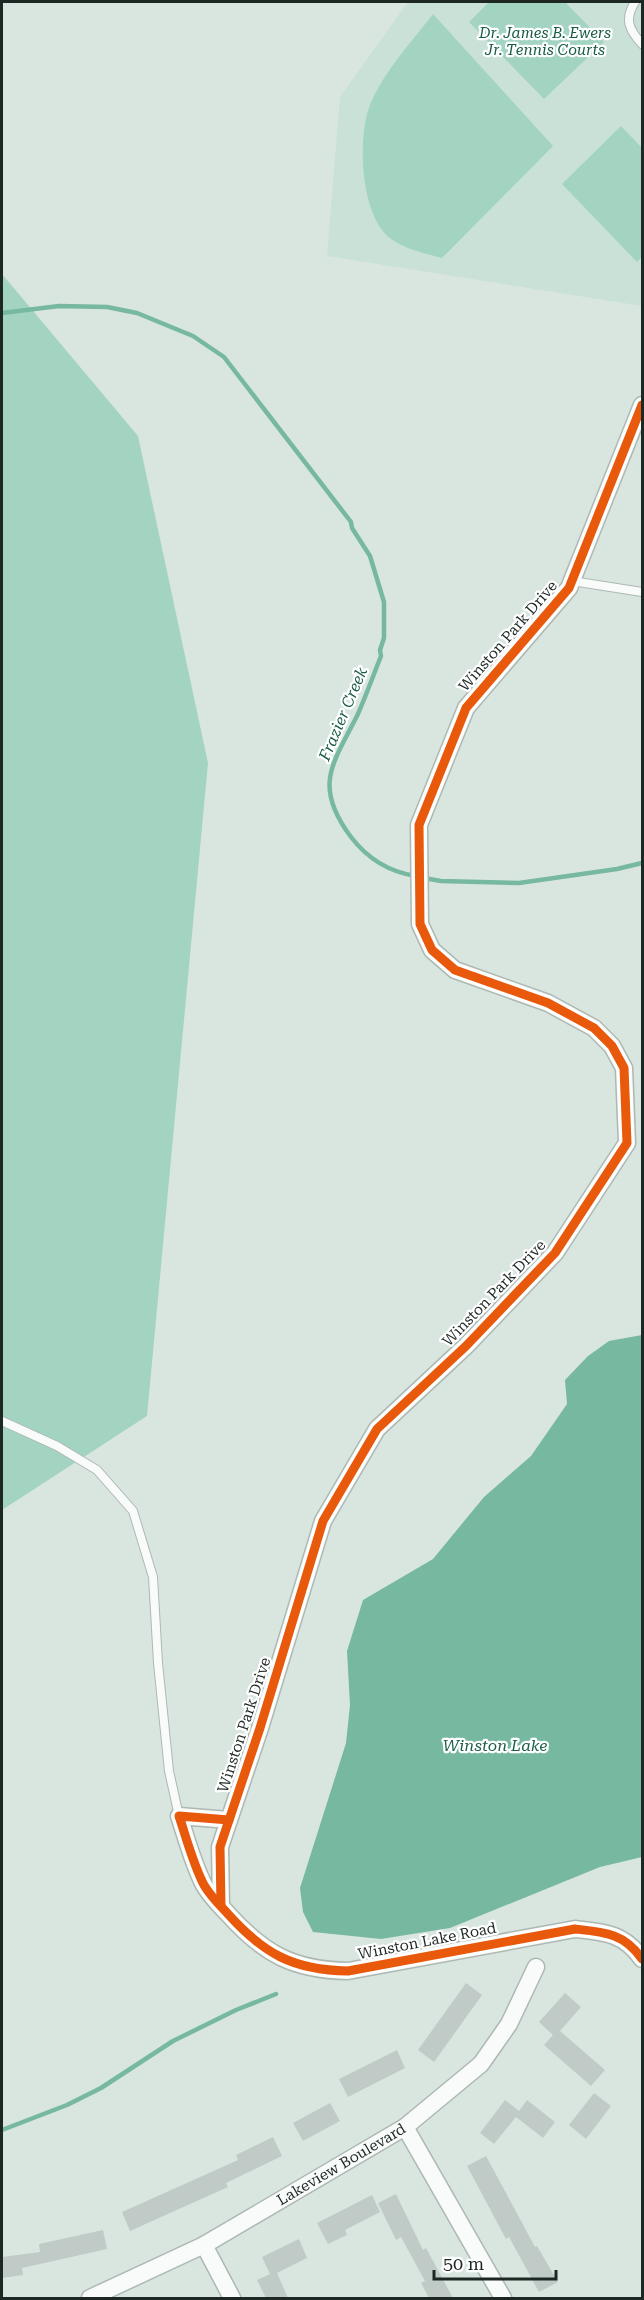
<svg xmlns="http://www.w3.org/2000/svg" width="644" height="2300" font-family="'Roboto Serif',serif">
	<rect width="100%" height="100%" fill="#d9e6e0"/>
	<path fill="#c9e1d6" d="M408 2H642V306L327 256 340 97Z"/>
	<g fill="#a3d4c1">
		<path d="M489 2H565L604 42 544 99 469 22Z"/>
		<path d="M433 14 553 146 442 258C424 253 407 250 391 239 360 216 357 138 370 105 384 71 411 43 433 14Z"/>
		<path d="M621 126 642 148V257L637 262 562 184Z"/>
		<path d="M2 274 138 436 208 763 147 1416 2 1510Z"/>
	</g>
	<path fill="#77b8a0" d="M642 1335V1857L600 1867 450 1928 381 1939 313 1932 303 1912 300 1888 346 1743 350 1705 347 1651 363 1600 433 1559 484 1497 531 1456 567 1404 565 1380 588 1356 609 1341Z"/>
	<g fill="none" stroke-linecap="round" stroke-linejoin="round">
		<g stroke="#77b8a0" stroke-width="4.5">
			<path d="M2 313 59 306 107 307 137 313 193 336 224 357 351 522 352 528 370 556 384 602V638L380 650 381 656C373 676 366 696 357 716 332 765 313 786 351 837 367 858 389 872 416 876"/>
			<path d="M424 878 441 881 519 883 617 869 642 863"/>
			<path d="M2 2130 67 2105 101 2088 173 2041 236 2010 276 1994"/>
		</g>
	</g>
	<g fill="#c0cac6">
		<path d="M466 1983 482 1995 434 2062 418 2050Z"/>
		<path d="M565 1993 581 2007 560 2031 605 2070 591 2086 544 2045 553 2035 539 2022Z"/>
		<path d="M397 2050 405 2068 348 2097 339 2079Z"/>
		<path d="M594 2093 611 2106 586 2139 569 2125Z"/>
		<path d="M505 2100 519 2111 527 2100 555 2122 543 2138 516 2117 494 2144 480 2133Z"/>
		<path d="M330 2103 340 2121 303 2141 293 2123Z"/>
		<path d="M273 2137 282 2156 226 2183 228 2187 130 2231 122 2212 238 2160 236 2155Z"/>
		<path d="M486 2156 535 2247 537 2246 558 2282 539 2292 509 2237 506 2239 467 2166Z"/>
		<path d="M396 2194 423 2250 426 2248 453 2298H429L421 2283 425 2281 401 2237 396 2240 378 2203Z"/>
		<path d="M372 2195 380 2212 345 2230 347 2235 328 2244 317 2223Z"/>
		<path d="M103 2230 107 2249 22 2268 23 2275 2 2278V2257L40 2252 39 2244Z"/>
		<path d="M299 2239 307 2258 277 2273 288 2298H266L257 2280 270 2274 262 2257Z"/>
	</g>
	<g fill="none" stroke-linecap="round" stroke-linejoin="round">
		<defs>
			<g id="lane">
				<path d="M635 2C624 19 629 30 642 44"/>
				<path d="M572 581 642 592"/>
				<path d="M2 1421 57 1446 97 1470 133 1511 153 1577 158 1663 169 1771 179 1816"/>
			</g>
			<g id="street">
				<path d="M229 1820 179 1816C186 1837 192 1860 202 1881 207 1893 219 1904 228 1914 264 1954 293 1970 348 1971L575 1929C604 1932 624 1933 642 1959"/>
				<path d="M221 1906 220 1847 260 1728 323 1521 377 1429 466 1346 555 1253 627 1143 624 1068 612 1046 594 1028 548 1003 455 970 432 950 420 924 419 825 466 708 569 588 642 405"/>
				<path d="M405 2127 503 2298"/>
				<path d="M204 2245 232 2298"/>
				<path id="s1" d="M90 2298 204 2245 405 2127 481 2064 509 2024 536 1967"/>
			</g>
		</defs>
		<use href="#lane" stroke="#adb8b3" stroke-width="10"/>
		<use href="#street" stroke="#adb8b3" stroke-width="19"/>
		<use href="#lane" stroke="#f9fbfa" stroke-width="8"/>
		<use href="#street" stroke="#f9fbfa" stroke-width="16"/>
		<defs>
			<g id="cycleway">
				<path d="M229 1820 179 1816C186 1837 192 1860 202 1881 207 1893 219 1904 228 1914 264 1954 293 1970 348 1971L575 1929C604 1932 624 1933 642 1959"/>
				<path d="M221 1906 220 1847 260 1728 323 1521 377 1429 466 1346 555 1253 627 1143 624 1068 612 1046 594 1028 548 1003 455 970 432 950 420 924 419 825 466 708 569 588 642 405"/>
			</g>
		</defs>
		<use href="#cycleway" stroke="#fff" stroke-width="13"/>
		<use href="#cycleway" stroke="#e8590c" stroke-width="9"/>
	</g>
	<g text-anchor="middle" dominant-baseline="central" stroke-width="4.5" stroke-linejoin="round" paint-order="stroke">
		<g font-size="15" font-style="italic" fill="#165b45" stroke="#fff">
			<text x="545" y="33">Dr. James B. Ewers<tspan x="545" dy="17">Jr. Tennis Courts</tspan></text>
		</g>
		<g font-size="15" fill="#1d2723" stroke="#fff">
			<text transform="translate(508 636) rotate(-49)">Winston Park Drive</text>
			<text transform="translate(494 1293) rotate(-46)">Winston Park Drive</text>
			<text transform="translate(244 1725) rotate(-72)">Winston Park Drive</text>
			<text transform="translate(427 1941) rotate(-11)">Winston Lake Road</text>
			<text stroke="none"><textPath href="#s1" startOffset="285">Lakeview Boulevard</textPath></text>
		</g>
		<g font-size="16" font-style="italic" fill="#1b5e48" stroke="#fff">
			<text transform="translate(343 714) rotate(-67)">Frazier Creek</text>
			<text x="495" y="1745">Winston Lake</text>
		</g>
	</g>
	<rect width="644" height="2300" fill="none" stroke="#1d2723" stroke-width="6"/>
	<path d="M434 2270v9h122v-9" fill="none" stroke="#1d2723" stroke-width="3"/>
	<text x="443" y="2270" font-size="18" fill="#1d2723" stroke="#ffffff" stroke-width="4.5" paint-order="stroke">50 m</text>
</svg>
